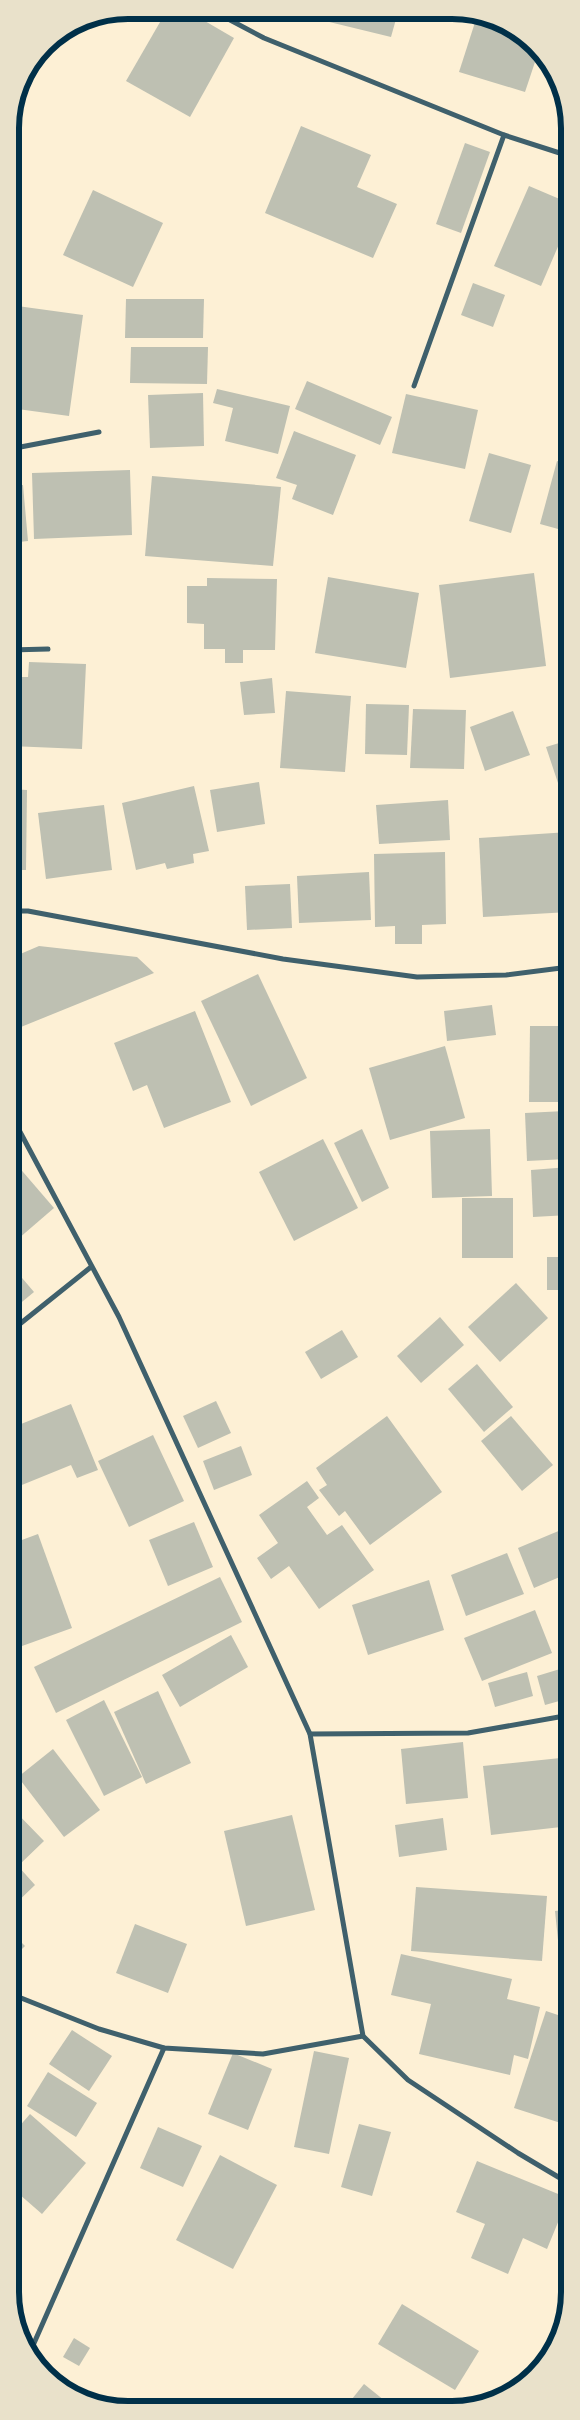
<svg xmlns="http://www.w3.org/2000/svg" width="580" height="2420" font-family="Manrope,sans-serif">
	<rect width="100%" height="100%" fill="#fdf0d5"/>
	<g fill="#bec0b2">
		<path d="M167 10H186L234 38 190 117 126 81Z"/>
		<path d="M319 11 375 12H398L391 37 317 19Z"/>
		<path d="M478 13 536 45 539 50 525 92 459 72Z"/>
		<path d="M301 126 371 155 357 187 397 204 373 258 265 213Z"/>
		<path d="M465 143 490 152 461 233 436 224Z"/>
		<path d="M529 186 569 203V221L541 286 494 266Z"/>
		<path d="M93 190 163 223 133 287 63 255Z"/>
		<path d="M473 283 505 295 493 327 461 315Z"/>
		<path d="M126 299H204L203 338H125Z"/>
		<path d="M10 305 83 315 69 416 10 408 12 363H10Z"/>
		<path d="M131 347H208L207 384 130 383Z"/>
		<path d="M307 381 392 417 380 445 295 409Z"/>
		<path d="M217 389 290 406 278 454 225 441 233 408 213 403Z"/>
		<path d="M203 393 204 446 150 448 148 395Z"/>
		<path d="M406 394 478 410 465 469 392 453Z"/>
		<path d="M294 431 356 455 333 515 292 499 297 485 276 478Z"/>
		<path d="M489 453 531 465 511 533 469 521Z"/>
		<path d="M557 461 569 465V532L540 524Z"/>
		<path d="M130 470 132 535 34 539 32 473Z"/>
		<path d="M152 476 281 487 273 566 145 556Z"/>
		<path d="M23 485 28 541 10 543V486Z"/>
		<path d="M534 573 546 666 450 678 439 585Z"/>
		<path d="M328 577 419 593 406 668 315 653Z"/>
		<path d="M207 578 277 579 275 650H243V663H225V649H204V624L187 623V586H207Z"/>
		<path d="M29 662 86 664 82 749 10 746V677H28Z"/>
		<path d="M272 678 275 713 244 715 240 682Z"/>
		<path d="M286 691 351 696 345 772 280 768Z"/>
		<path d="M366 704 409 705 407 755 365 754Z"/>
		<path d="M413 709 466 710 464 769 410 768Z"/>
		<path d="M513 711 530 755 485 771 470 727Z"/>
		<path d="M569 740V786L560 789 546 747Z"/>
		<path d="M259 782 265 824 217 832 210 790Z"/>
		<path d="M194 786 209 851 193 854 194 863 167 869 165 863 136 870 122 803Z"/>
		<path d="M10 789 27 790 26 870H11Z"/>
		<path d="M448 800 450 840 379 844 376 805Z"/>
		<path d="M104 805 112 870 46 879 38 813Z"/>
		<path d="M569 832V912L483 917 479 838Z"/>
		<path d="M445 852 446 924 422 925V944H395V926L375 927 374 854Z"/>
		<path d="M369 872 371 920 299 923 297 876Z"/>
		<path d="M290 884 292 928 247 930 245 886Z"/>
		<path d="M39 946 137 957 154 973 16 1029 11 1016V958Z"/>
		<path d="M258 974 307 1078 251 1106 201 1001Z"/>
		<path d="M492 1005 496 1035 447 1041 444 1011Z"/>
		<path d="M195 1011 231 1102 164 1128 147 1085 133 1091 114 1043Z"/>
		<path d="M530 1026H567L566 1102H529Z"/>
		<path d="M445 1046 465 1118 390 1140 369 1068Z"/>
		<path d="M565 1111 567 1159 527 1161 525 1113Z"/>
		<path d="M362 1129 389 1188 362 1202 334 1143Z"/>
		<path d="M490 1129 492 1196 432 1198 430 1131Z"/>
		<path d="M323 1139 358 1208 294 1241 259 1172Z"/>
		<path d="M11 1158 54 1208 11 1245Z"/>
		<path d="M569 1167V1215L533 1217 531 1170Z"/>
		<rect x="462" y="1198" width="51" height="60"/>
		<rect x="547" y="1257" width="22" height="33"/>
		<path d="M11 1265 34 1292 11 1311Z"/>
		<path d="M516 1283 548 1318 500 1362 468 1327Z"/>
		<path d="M440 1317 464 1345 421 1383 397 1356Z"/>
		<path d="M342 1330 358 1357 321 1379 305 1352Z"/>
		<path d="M477 1364 513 1407 484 1432 448 1389Z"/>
		<path d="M216 1401 231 1433 198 1448 183 1416Z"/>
		<path d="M71 1404 98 1470 77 1478 71 1465 12 1489 11 1428Z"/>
		<path d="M387 1416 442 1492 370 1545 345 1511 339 1516 319 1490 327 1485 316 1468Z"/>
		<path d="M511 1416 553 1465 522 1491 481 1441Z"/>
		<path d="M153 1435 184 1501 129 1527 98 1461Z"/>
		<path d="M241 1446 252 1475 214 1490 203 1461Z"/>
		<path d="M307 1481 319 1498 307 1507 327 1535 342 1525 374 1570 319 1609 289 1566 271 1579 257 1558 278 1543 259 1515Z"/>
		<path d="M194 1522 213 1567 168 1586 149 1540Z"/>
		<path d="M568 1527 569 1573 534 1588 518 1548Z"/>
		<path d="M38 1534 72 1628 11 1650V1544Z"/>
		<path d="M507 1553 524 1594 466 1616 451 1575Z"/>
		<path d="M220 1577 242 1622 56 1713 34 1667Z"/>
		<path d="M429 1580 444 1630 368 1655 352 1605Z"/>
		<path d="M535 1610 552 1653 482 1681 464 1638Z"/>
		<path d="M231 1635 248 1667 180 1707 162 1675Z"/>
		<path d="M570 1666V1698L545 1705 537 1676Z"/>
		<path d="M527 1672 533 1696 495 1707 488 1683Z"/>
		<path d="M158 1691 191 1763 146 1784 114 1712Z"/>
		<path d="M104 1700 142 1777 104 1796 66 1720Z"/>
		<path d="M463 1742 468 1798 406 1804 401 1749Z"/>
		<path d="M53 1749 100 1810 64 1837 18 1777Z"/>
		<path d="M570 1757V1826L491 1835 483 1766Z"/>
		<path d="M11 1766 16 1778 11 1780Z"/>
		<path d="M11 1807 44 1841 18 1866 35 1885 11 1908Z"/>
		<path d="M292 1815 315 1910 246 1926 224 1831Z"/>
		<path d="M443 1818 447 1850 399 1857 395 1825Z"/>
		<path d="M416 1887 547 1896 542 1961 411 1951Z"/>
		<path d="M570 1909V1978L562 1979 555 1911Z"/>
		<path d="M135 1924 187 1944 168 1993 116 1973Z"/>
		<path d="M11 1932 25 1946 11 1960Z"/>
		<path d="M401 1954 512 1979 507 1999 540 2007 528 2059 514 2055 510 2075 419 2054 431 2004 391 1995Z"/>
		<path d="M546 2011 570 2019V2126L514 2108Z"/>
		<path d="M72 2030 112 2056 89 2091 49 2064Z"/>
		<path d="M314 2051 349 2058 329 2154 294 2147Z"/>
		<path d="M233 2053 272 2069 248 2130 208 2114Z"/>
		<path d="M48 2072 97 2103 76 2137 27 2106Z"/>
		<path d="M30 2114 86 2163 42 2214 11 2187V2136Z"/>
		<path d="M359 2124 391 2132 372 2196 341 2187Z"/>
		<path d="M158 2127 202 2146 183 2187 140 2168Z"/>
		<path d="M220 2155 277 2185 233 2269 176 2240Z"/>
		<path d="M477 2161 568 2198 547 2249 523 2238 508 2274 471 2258 485 2224 456 2212Z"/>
		<path d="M402 2304 479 2351 455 2390 378 2344Z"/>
		<path d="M74 2338 90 2348 79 2366 63 2357Z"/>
		<path d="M541 2351 550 2356 541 2370 523 2384Z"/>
		<path d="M364 2384 395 2409H344Z"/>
	</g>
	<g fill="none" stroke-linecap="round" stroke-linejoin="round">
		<g stroke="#3f606c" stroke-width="5">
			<path d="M213 11 264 38 504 135 569 156"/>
			<path d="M414 386 504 135"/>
			<path d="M10 449 99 432"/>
			<path d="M10 650 48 649"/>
			<path d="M11 911H28L283 959 417 977 506 975 569 967"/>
			<path d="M11 1115 119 1317 310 1734 363 2036 408 2080 518 2153 570 2184"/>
			<path d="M11 1331 91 1267"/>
			<path d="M310 1734 468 1733 570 1715"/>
			<path d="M11 1994 99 2029 164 2048 263 2054 363 2036"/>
			<path d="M31 2350 164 2048"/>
		</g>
	</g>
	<path d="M0 0H580V2420H0ZM128 19H452A109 109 0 0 1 561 128V2292A109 109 0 0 1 452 2401H128A109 109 0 0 1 19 2292V128A109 109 0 0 1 128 19Z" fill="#e9e1ca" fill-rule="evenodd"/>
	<path fill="none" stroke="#003049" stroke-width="6" d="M128 19H452A109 109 0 0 1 561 128V2292A109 109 0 0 1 452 2401H128A109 109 0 0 1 19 2292V128A109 109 0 0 1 128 19Z"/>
</svg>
